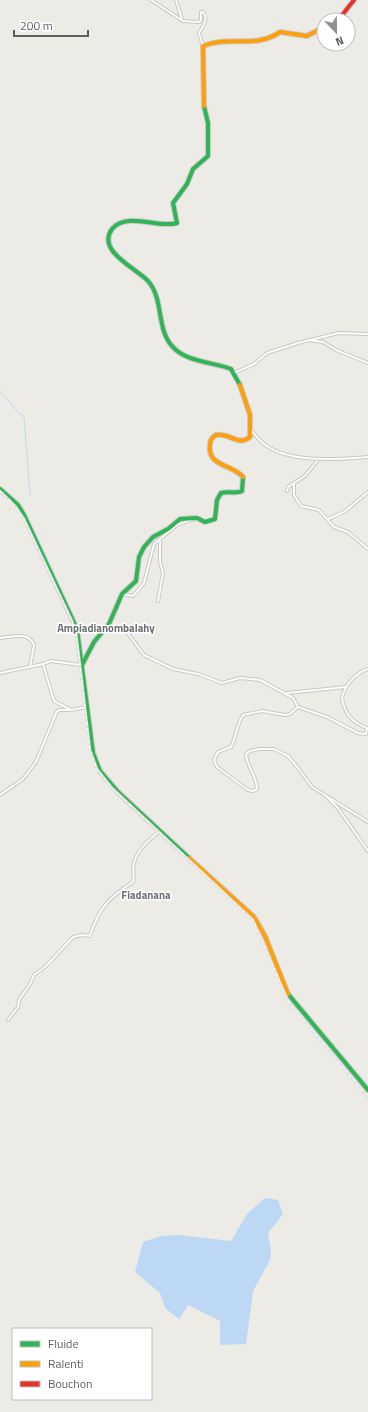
<svg xmlns="http://www.w3.org/2000/svg" width="368" height="1412" font-family="'Titillium Web',sans-serif">
	<rect width="100%" height="100%" fill="#ecebe6"/>
	<path fill="#bcd8f5" d="M265 1198 278 1200 283 1214 268 1233 271 1252 270 1260 253 1291 246 1344 220 1345V1321L188 1305 179 1319 165 1308 160 1293 135 1272 143 1242 161 1236 179 1235 231 1241 247 1214Z"/>
	<g fill="none" stroke-linecap="round" stroke-linejoin="round">
		<path stroke="#bcd8f5" stroke-width="1" d="M0 391 17 411 24 417 30 494"/>
		<defs>
			<g id="street">
				<path d="M151 0 183 21 199 22 201 20V12H203C209 19 203 26 199 33L203 46"/>
				<path d="M176 0 182 20"/>
				<path d="M309 340 323 342 336 350 368 363"/>
				<path d="M234 373 254 364 267 353 298 343 339 333 368 334"/>
				<path d="M251 430C255 435 259 440 264 444 290 464 338 459 368 457"/>
				<path d="M294 483V495L301 506 319 510 334 527 348 532 368 549"/>
				<path d="M287 491 288 487 305 476 317 461"/>
				<path d="M328 519 344 512 368 492"/>
				<path d="M123 594 133 596 144 583 154 544 177 525 193 519 199 520"/>
				<path d="M158 601 163 573 160 562V541"/>
				<path d="M106 627 126 631 144 655 173 669 198 674 222 683 240 678 260 680 293 698 298 707 290 714 285 715 262 711 243 715C236 726 237 736 231 747L218 752 214 760 217 767 248 790 253 791 257 789C257 776 247 768 246 754L250 751 259 749H274L288 756 298 768 312 787 368 822"/>
				<path d="M0 638C12 637 29 631 34 645L30 667"/>
				<path d="M43 664 51 661 81 665"/>
				<path d="M0 673 43 664 54 701 71 710 87 707"/>
				<path d="M287 693 346 687"/>
				<path d="M298 707 327 717 358 733 366 734 367 728C353 723 344 714 342 698 345 685 355 673 368 669"/>
				<path d="M0 795 23 779 36 762 57 711 60 710H71"/>
				<path d="M326 796 337 807 368 851"/>
				<path d="M8 1020 18 1007 19 1000 30 984 34 975 46 966 73 937 82 935 90 936C99 908 108 898 133 882 135 876 132 869 134 863 136 851 151 838 160 831"/>
			</g>
			<g id="fast">
				<path d="M204 106 208 123V156L193 169 187 184 173 203 177 223C159 229 126 211 112 229 96 251 136 268 148 281 164 299 156 328 172 346 185 362 213 362 231 369L240 385"/>
				<path d="M0 489 18 505 24 515 77 629 93 753 100 771 118 792 189 858"/>
				<path d="M82 665 94 642 109 624 122 594 136 581 139 557 144 547 153 537 168 529 180 519 197 518 205 522 215 519 217 500 221 493C228 491 236 494 242 491L243 477"/>
				<path d="M288 994 368 1090"/>
			</g>
			<g id="slow">
				<path d="M204 106 203 46C230 35 256 49 280 32L307 36 324 27"/>
				<path d="M240 385 250 415V437C238 447 229 432 216 435 212 437 210 440 210 445 207 467 233 464 243 477"/>
				<path d="M189 858 254 917 265 936 288 994"/>
			</g>
			<path id="jam" d="M334 20 343 14 354 0"/>
		</defs>
		<use href="#street" stroke="#c8c8c7" stroke-width="4"/>
		<use href="#fast" stroke="#c9c9c8" stroke-width="6"/>
		<use href="#slow" stroke="#c9c9c8" stroke-width="6"/>
		<use href="#jam" stroke="#c9c9c8" stroke-width="6"/>
		<use href="#street" stroke="#fcfcfb" stroke-width="2"/>
		<use href="#fast" stroke="#30b455" stroke-width="4"/>
		<use href="#slow" stroke="#ff9f0a" stroke-width="4"/>
		<use href="#jam" stroke="#e5322d" stroke-width="4"/>
		<defs>
			<path id="rail" d="M0 491 16 507 24 519 72 621 76 633 80 665 90 750 97 769 112 788 253 920 289 1003 368 1098"/>
		</defs>
		<use href="#rail" stroke="#e3e3e3" stroke-width="2.5"/>
		<use href="#rail" stroke="#fff" stroke-width="1" stroke-dasharray="3" stroke-linecap="butt"/>
	</g>
	<g text-anchor="middle" dominant-baseline="central" stroke-width="3" stroke-linejoin="round" paint-order="stroke">
		<g font-size="11" font-weight="bold" fill="#6d7176" stroke="#fff">
			<text x="106" y="628">Ampiadianombalahy</text>
			<text x="146" y="895">Fiadanana</text>
		</g>
	</g>
	<rect x="12" y="1328" width="140" height="72" fill="#ffffff" stroke="#bebfc1"/>
	<rect x="20" y="1341" width="20" height="6" fill="#30b455" stroke="#bebfc1"/>
	<text x="48" y="1348" font-size="12" fill="#5c5f64">Fluide</text>
	<rect x="20" y="1361" width="20" height="6" fill="#ff9f0a" stroke="#bebfc1"/>
	<text x="48" y="1368" font-size="12" fill="#5c5f64">Ralenti</text>
	<rect x="20" y="1381" width="20" height="6" fill="#e5322d" stroke="#bebfc1"/>
	<text x="48" y="1388" font-size="12" fill="#5c5f64">Bouchon</text>
	<g transform="translate(336 32) rotate(158)"><circle r="19" fill="#ffffff" stroke="#bebfc1"/>
	<path d="M0-3L7 15L0 10L-7 15Z" fill="#8e9092"/>
	<text y="-6" font-size="11" font-weight="bold" text-anchor="middle" fill="#5c5f64">N</text>
	</g>
	<path d="M14 30v6h74v-6" fill="none" stroke="#5c5f64" stroke-width="2"/>
	<text x="20" y="30" font-size="12" fill="#5c5f64" stroke="#ffffff" stroke-width="3" paint-order="stroke">200 m</text>
</svg>
